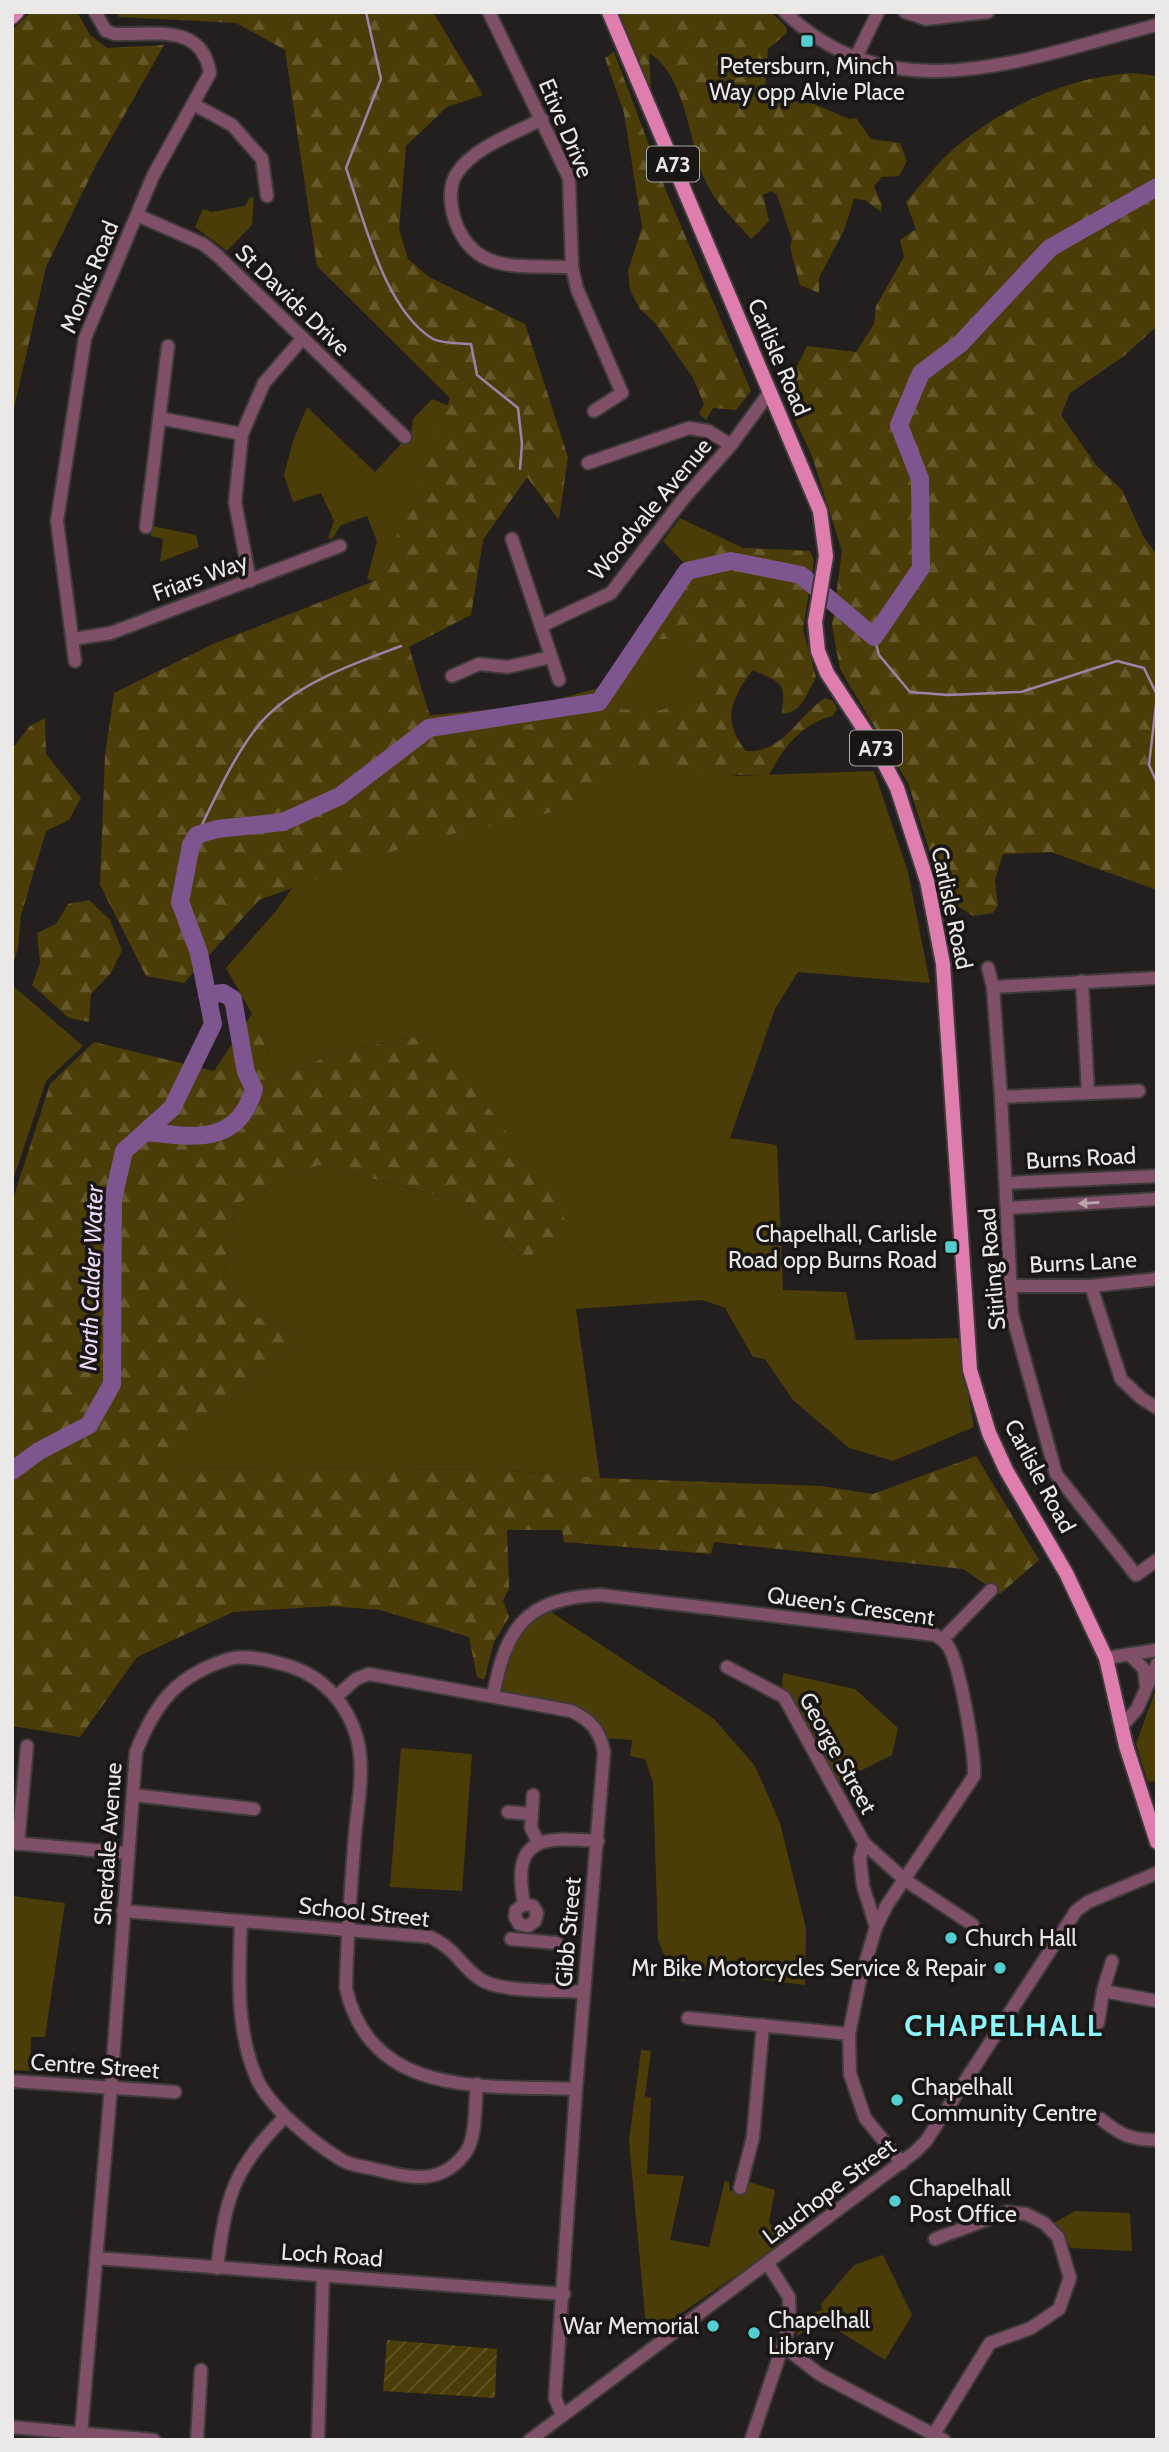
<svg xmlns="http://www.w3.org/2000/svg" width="1169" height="2452" font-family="Cabin,sans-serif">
	<defs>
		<pattern id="forest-firs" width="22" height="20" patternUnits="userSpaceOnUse" patternTransform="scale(1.75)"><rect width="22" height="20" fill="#4b3d07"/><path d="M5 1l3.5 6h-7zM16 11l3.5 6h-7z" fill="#65592b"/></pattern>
		<pattern id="garden-furrows" width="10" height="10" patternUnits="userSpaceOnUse" patternTransform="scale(1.75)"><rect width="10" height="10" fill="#4b3d07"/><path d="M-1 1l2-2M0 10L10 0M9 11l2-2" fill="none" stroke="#65592b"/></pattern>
	</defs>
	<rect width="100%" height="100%" fill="#231f1f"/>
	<g fill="#4b3d07">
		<path d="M250 197 254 198 252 225 227 251 195 227 203 209 212 212 245 206Z"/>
		<path d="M432 399 457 409 387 586 367 579 377 541 367 516 341 525 332 539 328 538 334 521 321 493 293 502 284 475 293 441 307 407 375 472 411 433 413 419Z"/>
		<path d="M680 518 743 548 810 551 759 644 704 770 738 776 874 771 908 872 930 983 798 972 775 1009 730 1138 777 1145 783 1290 846 1292 856 1340 958 1338 974 1427 893 1461 849 1448 793 1400 765 1359 753 1357 725 1308 703 1300 576 1309 600 1478 497 1470 159 1467 212 1415 305 1338 256 1316 223 1281 236 1204 318 1165 465 1202 523 1259 484 1103 435 1033 333 1053 280 1080 252 1014 226 968 276 911 412 717 535 705 599 688 685 564 663 541Z"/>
		<path d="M152 526 196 535 199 547 160 562 163 539 151 536Z"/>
		<path d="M12 985 83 1046 46 1081 12 1183Z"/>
		<path d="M545 1608 714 1719 755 1766 780 1823 806 1928 805 1985 686 1970 685 1981 674 1979 658 1940 653 1782 645 1759 630 1756 632 1740 604 1738 592 1721 496 1694 513 1636Z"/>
		<path d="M783 1673 855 1689 898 1728 892 1755 838 1782 792 1699 782 1688Z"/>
		<path d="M1157 1686V1781L1148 1782 1136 1744Z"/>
		<path d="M401 1748 472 1754 462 1891 390 1887Z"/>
		<path d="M12 1896 65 1903 45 2037H31L30 2071 12 2070Z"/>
		<path d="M641 2050 651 2051 645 2096 651 2098 647 2174 684 2176 670 2240 709 2247 725 2180 729 2182 730 2191 743 2192 746 2181 775 2190 769 2222 783 2243 647 2337 629 2141Z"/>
		<path d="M1075 2211 1130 2213 1132 2251 1071 2248 1054 2223Z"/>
		<path d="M883 2255 912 2315 885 2360 821 2320 797 2336 800 2316 822 2310 821 2304 854 2265Z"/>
	</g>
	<g fill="url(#forest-firs)">
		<path d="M31 12H77L90 35 107 48 164 45 96 165 46 267 12 417V30Z"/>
		<path d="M116 12H433L483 95 447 107 406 146 399 229 408 259 429 277 525 324 568 457 559 520 527 477 483 540 471 615 409 647 439 746 599 708 657 711 688 702 697 689 693 624 675 628 668 639H646L687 581 696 577 693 557 695 545 710 543 743 548 810 551 814 560 803 630 816 677C808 692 801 714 782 714 785 681 784 685 753 670 730 698 722 722 746 751 783 753 797 717 825 698L833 701 837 708 833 716C802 723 783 748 769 775 720 777 671 767 622 763L562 810 421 841 259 900 184 983 146 976 100 885 105 755 114 693 213 644 377 580 424 474 450 398 317 266 285 50 236 23 119 17Z"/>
		<path d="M619 12H771L786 27 787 33 768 49 765 88 777 98 814 104 849 119 856 118 871 139 900 143 907 161 899 176 882 177 874 186 882 205 881 212 865 200 854 199 844 230 819 278V293L800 285 790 247 792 240 777 195 772 191 763 195 769 221 751 239C737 222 716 204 707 184 688 145 688 77 649 53L651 89Z"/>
		<path d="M614 52 667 193 751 391 736 410 713 408 706 420 699 414 704 404 693 378 655 323 640 309 630 290 628 271 642 227 624 113 605 58Z"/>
		<path d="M1133 73 1157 76V326L1124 356 1070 393 1061 415 1096 465 1122 490 1143 536 1157 555V890L1051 852 1003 854 995 880 998 906 993 913 973 916 956 905 947 906 908 783 840 669 832 626 842 551 812 456 783 394 807 346 856 352 874 324 876 306 904 257 900 240 916 229 906 202C922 184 938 161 957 146 1008 105 1067 77 1133 73Z"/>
		<path d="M45 718 46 754 81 798 69 820 46 831 21 915 18 949 12 966V749L30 726Z"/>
		<path d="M89 900 110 920 122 950 111 973 91 994 89 1022 69 1018 32 985 40 963 37 933 56 924 68 904Z"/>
		<path d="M252 1014 280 1080 333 1053 435 1033 562 1210 569 1235 523 1259 465 1202 318 1165 236 1204 223 1281 256 1316 305 1338 212 1415 160 1467 497 1470 600 1478 821 1486 873 1494 976 1456 1039 1560 1000 1594 963 1569 714 1542 711 1554 564 1542 562 1530H507L509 1589 503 1600 509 1617 494 1642 484 1680 477 1677 469 1637 380 1610 330 1606 233 1612 137 1657 80 1737 12 1726V1202L50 1084 94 1042 214 1071Z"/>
	</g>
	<path fill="url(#garden-furrows)" d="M387 2340 497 2349 495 2398 383 2391Z"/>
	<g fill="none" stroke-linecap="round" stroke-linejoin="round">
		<g stroke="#9e82aa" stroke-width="2.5">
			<path d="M366 12 381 79 346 168C364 219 384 309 433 339 443 344 460 343 471 344L477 375 518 408 522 444 520 469"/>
			<path d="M874 637 879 655 910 692 948 695 1021 692 1117 661 1144 668 1157 695"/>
			<path d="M1157 696 1149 765 1157 783"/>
			<path d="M197 835C214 800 240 742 268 715 303 681 356 663 401 646"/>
		</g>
		<g stroke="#7d568f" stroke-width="18">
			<path d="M146 1132C193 1137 238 1146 254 1089L246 1072 233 999 223 993 207 995"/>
			<path d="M12 1471 39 1451 89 1425 112 1384 113 1199 124 1151 172 1108 213 1024 199 953 180 902 191 845 197 835 217 829 283 822 340 796 429 728 599 702 687 571 731 561 801 575 874 637 921 568 920 479 899 425 921 373 960 344 1050 248 1157 187"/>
		</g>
		<defs>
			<g id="minor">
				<path d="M489 12 569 178 572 267 577 289 622 393 594 411"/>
				<path d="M785 12C894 117 1031 56 1157 25"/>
				<path d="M905 12 926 19 988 12"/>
				<path d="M856 57 878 12"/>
				<path d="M193 104 232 125 262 159 267 196"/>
				<path d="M542 119C516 133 474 147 457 173 449 184 450 202 453 214 470 276 520 265 572 267"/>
				<path d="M137 215 203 244 217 255 405 437"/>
				<path d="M159 418 242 434"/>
				<path d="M588 463 689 428 708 431 731 445"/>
				<path d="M146 527 168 346"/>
				<path d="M512 539 559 680"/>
				<path d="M250 581 235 502 242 434 264 383 303 338"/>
				<path d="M541 626 611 593 684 498 731 445 769 393"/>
				<path d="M73 639 111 633 340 546"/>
				<path d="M75 661 57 521 85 338 153 176 210 73C202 23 155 35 115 34L106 31 95 12"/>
				<path d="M452 676 479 664 508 667 551 657"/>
				<path d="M988 968 993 987 1001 1097 1012 1314 1056 1474 1136 1575 1157 1560"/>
				<path d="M1082 981 1088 1092"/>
				<path d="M993 987 1157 978"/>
				<path d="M1001 1097 1139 1091"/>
				<path d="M1007 1183 1157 1176"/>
				<path d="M1008 1208 1157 1199"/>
				<path d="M1012 1286H1091L1157 1279"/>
				<path d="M1091 1286 1121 1379 1141 1398 1157 1408"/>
				<path d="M943 1639 991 1590"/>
				<path d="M1129 1654 1144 1669 1146 1685"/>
				<path d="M1106 1658 1157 1650"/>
				<path d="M727 1667 784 1697 864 1843 860 1858 863 1886 876 1927 859 1984 849 2034 850 2074 865 2118 902 2163"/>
				<path d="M337 1696 356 1679 369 1674 571 1711C591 1720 600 1731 604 1752L576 2089 555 2398 562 2415"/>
				<path d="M493 1696C506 1627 526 1598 600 1595L935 1635C940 1638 945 1641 948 1646 960 1664 975 1753 974 1776L887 1905 876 1927"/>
				<path d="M1122 1726 1137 1709 1157 1664"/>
				<path d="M133 1795 254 1809"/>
				<path d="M533 1795 531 1828 538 1842"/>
				<path d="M508 1812 531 1814"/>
				<path d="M12 1843 127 1853"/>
				<path d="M864 1843 905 1880 973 1925"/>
				<path d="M18 1844 27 1746"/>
				<path d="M524 1904 516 1910 515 1917 519 1924 528 1926 535 1921 537 1913 533 1906 524 1904C511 1836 542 1837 598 1841"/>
				<path d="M123 1911 430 1937C458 1950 459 1965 480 1979 500 1993 559 1990 584 1992"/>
				<path d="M241 1921C239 1974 235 2029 257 2079 270 2108 313 2142 340 2159 348 2165 361 2166 370 2168 404 2176 437 2188 463 2156 478 2139 474 2106 477 2084"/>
				<path d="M511 1939 557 1943"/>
				<path d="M1112 1961 1103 1991 1157 2001"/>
				<path d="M688 2018 849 2034"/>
				<path d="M1098 2023 1103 1991"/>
				<path d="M12 2081 175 2092"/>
				<path d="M1101 2119C1120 2135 1132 2140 1157 2140"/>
				<path d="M740 2188 753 2137 763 2025"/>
				<path d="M96 2258 564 2294"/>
				<path d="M217 2268C226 2196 233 2169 285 2117"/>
				<path d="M783 2346 819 2374 944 2440"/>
				<path d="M12 2427 154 2440"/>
				<path d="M81 2434 111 2087 136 1752C155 1703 177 1675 229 1659 248 1654 273 1661 292 1667 325 1678 348 1706 357 1738 365 1769 358 1803 355 1834 351 1885 347 1936 346 1988 371 2099 485 2085 576 2089"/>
				<path d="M934 2434 990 2343 1031 2328 1059 2309 1070 2278 1058 2237 1044 2223 1026 2214 1007 2212 935 2239"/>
				<path d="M197 2440 201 2370"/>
				<path d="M318 2440 323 2276"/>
				<path d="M530 2440 915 2152 926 2141 1076 1911 1088 1902 1157 1873"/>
				<path d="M751 2440 790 2324 789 2297 768 2264"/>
			</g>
			<g id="major">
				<path d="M609 12 820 511 826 556 815 622 818 651 827 673 877 749 897 788 927 881 943 964 970 1370 989 1433 1006 1470 1066 1573 1106 1658 1126 1746 1157 1842"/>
				<path d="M12 17 17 12"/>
			</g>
		</defs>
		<use href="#minor" stroke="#3f3b3b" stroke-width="16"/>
		<use href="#major" stroke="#3f3b3b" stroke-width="18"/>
		<use href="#minor" stroke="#7f5067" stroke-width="12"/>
		<use href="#major" stroke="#df7daf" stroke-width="14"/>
	</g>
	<defs><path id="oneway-solid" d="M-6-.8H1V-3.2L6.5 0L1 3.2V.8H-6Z" transform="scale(1.75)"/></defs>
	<use fill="#baa4ae" href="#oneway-solid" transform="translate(1089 1203) rotate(177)"/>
	<g fill="#52cdd0" stroke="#1a1615" stroke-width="2.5">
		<rect x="800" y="34" width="14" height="14" rx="3.5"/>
		<rect x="944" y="1240" width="14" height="14" rx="3.5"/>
		<circle cx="951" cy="1938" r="7"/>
		<circle cx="1000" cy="1968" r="7"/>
		<circle cx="897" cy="2100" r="7"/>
		<circle cx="895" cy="2201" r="7"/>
		<circle cx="713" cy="2326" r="7"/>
		<circle cx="754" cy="2333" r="7"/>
	</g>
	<g text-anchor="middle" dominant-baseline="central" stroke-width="7" stroke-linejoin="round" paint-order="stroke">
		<g fill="#1a1615" stroke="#aca9a9" stroke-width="2">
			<rect x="647" y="146.5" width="52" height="35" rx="5"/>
			<rect x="850" y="730.5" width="52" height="35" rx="5"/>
		</g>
		<g font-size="21" font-weight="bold" fill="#ebe8e8">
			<text x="673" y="164">A73</text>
			<text x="876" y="748">A73</text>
		</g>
		<g font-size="23" fill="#ebe8e8" stroke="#1a1615" text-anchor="start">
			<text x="807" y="66" text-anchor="middle">Petersburn, Minch<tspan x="807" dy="26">Way opp Alvie Place</tspan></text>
			<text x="937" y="1234" text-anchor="end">Chapelhall, Carlisle<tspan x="937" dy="26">Road opp Burns Road</tspan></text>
			<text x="965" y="1938">Church Hall</text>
			<text x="986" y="1968" text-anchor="end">Mr Bike Motorcycles Service &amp; Repair</text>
			<text x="911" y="2087">Chapelhall<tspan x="911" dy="26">Community Centre</tspan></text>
			<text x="909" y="2188">Chapelhall<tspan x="909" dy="26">Post Office</tspan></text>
			<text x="768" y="2320">Chapelhall<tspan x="768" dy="26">Library</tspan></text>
			<text x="699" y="2326" text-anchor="end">War Memorial</text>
		</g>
		<g font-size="23" fill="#ebe8e8" stroke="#1a1615">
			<text transform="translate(566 128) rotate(67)">Etive Drive</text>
			<text transform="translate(89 277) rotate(-68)">Monks Road</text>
			<text transform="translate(293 300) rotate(44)">St Davids Drive</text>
			<text transform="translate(779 357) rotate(67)">Carlisle Road</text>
			<text transform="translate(650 509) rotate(-50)">Woodvale Avenue</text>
			<text transform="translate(200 577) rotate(-20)">Friars Way</text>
			<text transform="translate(952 908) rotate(78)">Carlisle Road</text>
			<text transform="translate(1081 1158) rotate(-3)">Burns Road</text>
			<text transform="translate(1083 1262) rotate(-3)">Burns Lane</text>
			<text transform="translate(992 1269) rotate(-95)">Stirling Road</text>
			<text transform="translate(1040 1476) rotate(62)">Carlisle Road</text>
			<text transform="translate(851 1606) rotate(8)">Queen's Crescent</text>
			<text transform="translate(838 1753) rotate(61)">George Street</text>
			<text transform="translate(108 1844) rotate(-86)">Sherdale Avenue</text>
			<text transform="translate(364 1912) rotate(6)">School Street</text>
			<text transform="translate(568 1932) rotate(-85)">Gibb Street</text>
			<text transform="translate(95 2066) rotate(4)">Centre Street</text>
			<text transform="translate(829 2191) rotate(-37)">Lauchope Street</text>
			<text transform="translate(332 2255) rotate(4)">Loch Road</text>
		</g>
		<g font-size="24" font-style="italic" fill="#efd9fb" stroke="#1a1615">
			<text transform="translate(91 1278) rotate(-88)">North Calder Water</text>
		</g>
		<g font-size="30" font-weight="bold" letter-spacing="2" fill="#8bf7fa" stroke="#1a1615">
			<text x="1004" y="2025">CHAPELHALL</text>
		</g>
	</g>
	<rect width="1169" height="2452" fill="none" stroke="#ebe8e8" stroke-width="28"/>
</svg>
